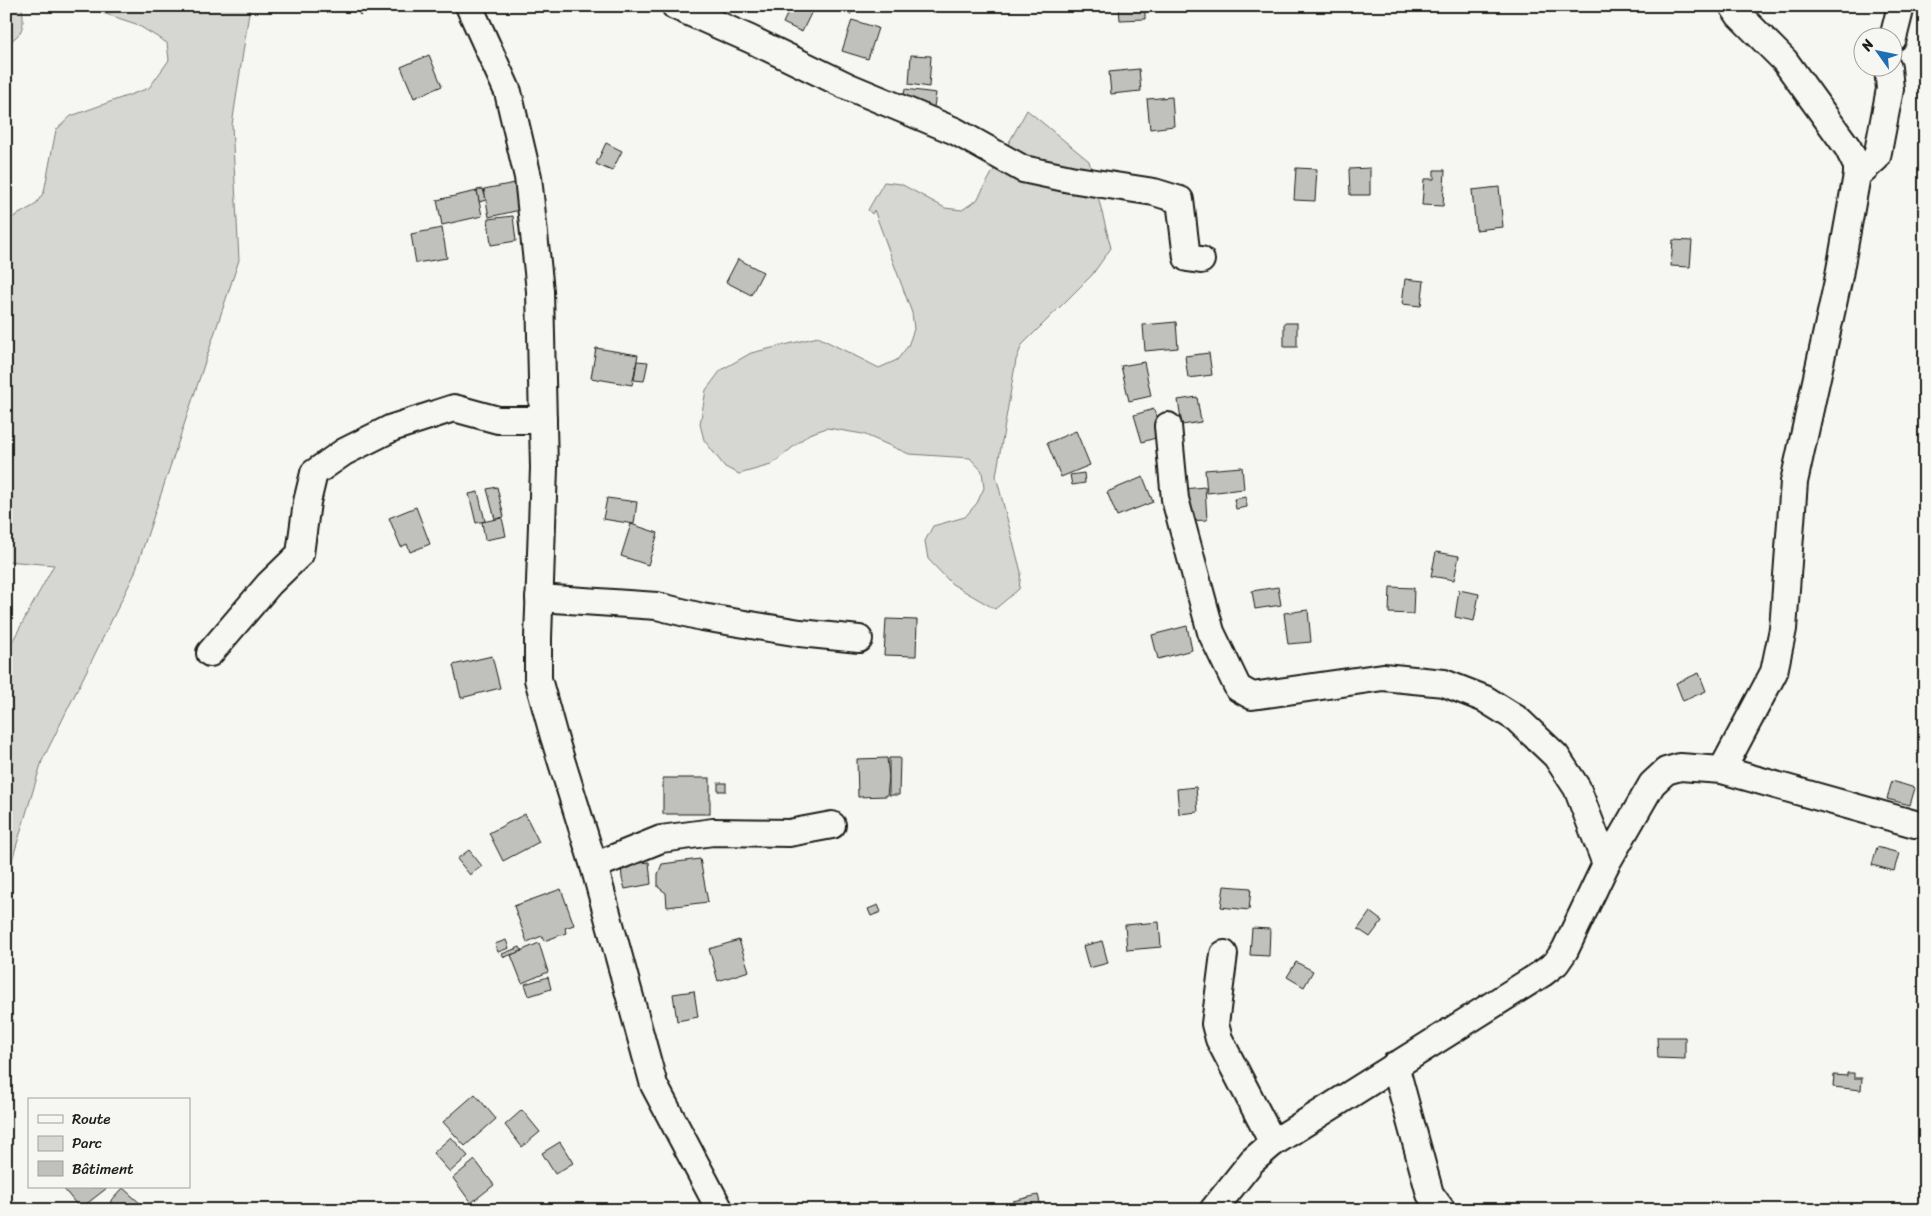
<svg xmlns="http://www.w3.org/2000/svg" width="1931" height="1216" font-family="Sriracha,sans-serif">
	<rect width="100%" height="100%" fill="#f6f6f2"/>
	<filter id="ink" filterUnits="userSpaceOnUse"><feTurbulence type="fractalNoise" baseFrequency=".02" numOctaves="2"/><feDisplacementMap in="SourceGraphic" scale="10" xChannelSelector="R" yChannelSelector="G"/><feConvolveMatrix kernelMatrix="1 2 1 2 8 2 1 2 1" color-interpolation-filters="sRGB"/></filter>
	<g filter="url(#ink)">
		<g fill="#d6d6d2" stroke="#797977">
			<path d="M6 6H22C24 24 25 35 6 43Z"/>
			<path d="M88 6H250L232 125 239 260 134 575 42 761 6 880V653L54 565 6 561V221L35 205 44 192 56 130 71 116 149 88 169 60 167 43 136 24 88 8Z"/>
			<path d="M1027 110 1089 161 1111 248 1092 275 1022 345 1016 360 996 476 1021 572 1019 589 995 609 952 584 928 559 925 541 933 526 965 517 977 503 984 488 982 471 970 458 909 454 863 434 827 428 809 434 771 465 739 474 725 467 704 440 700 424 706 390 721 370 751 353 818 337 879 368 897 360 908 346 914 329 912 313 874 210 872 214 868 210 884 182 901 184 945 208 962 210 977 200Z"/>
		</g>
		<g fill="#c0c0bd" stroke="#1c1c1c">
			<path d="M352 6H370L360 15Z"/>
			<path d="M791 6 814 7 802 32 783 23Z"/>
			<path d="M832 6H854L851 14Z"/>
			<path d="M1119 6H1145V19L1120 20Z"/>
			<path d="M852 20 878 28 868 59 842 51Z"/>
			<path d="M429 55 442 86 414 98 401 67Z"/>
			<path d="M911 55 931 56 929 87 909 84Z"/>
			<path d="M1139 69 1141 91 1111 94 1109 72Z"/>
			<path d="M905 89 936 93 934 107 903 102Z"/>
			<path d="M1172 97 1174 126 1150 129 1147 99Z"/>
			<path d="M606 143 622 151 612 171 596 164Z"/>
			<path d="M1296 168 1317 169 1315 201 1294 200Z"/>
			<path d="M1370 168V195H1350L1349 169Z"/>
			<path d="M1434 170H1445L1443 206 1422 205 1424 179H1434Z"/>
			<path d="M515 183 520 210 489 217 484 189Z"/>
			<path d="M1499 187 1503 227 1476 230 1472 190Z"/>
			<path d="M483 189 486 200 479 202 477 190Z"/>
			<path d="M477 191 482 216 442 225 437 200Z"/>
			<path d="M513 216 516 241 491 245 488 219Z"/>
			<path d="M442 228 447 258 416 263 411 234Z"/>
			<path d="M1673 240 1692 241 1690 267 1671 266Z"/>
			<path d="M738 259 763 272 751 295 726 282Z"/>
			<path d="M1405 279 1424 281 1421 306 1402 304Z"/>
			<path d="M1176 322 1178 348 1145 351 1143 325Z"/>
			<rect x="1284" y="323" width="13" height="24"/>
			<path d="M596 348 638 355 632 385 591 378Z"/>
			<path d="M1209 353 1212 375 1188 378 1185 356Z"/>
			<path d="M637 361 648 362 644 381 634 380Z"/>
			<path d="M1144 362 1151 396 1129 401 1121 366Z"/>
			<path d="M1197 397 1201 422 1182 425 1178 400Z"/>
			<path d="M1154 409 1162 436 1142 442 1134 415Z"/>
			<path d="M1076 431 1090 465 1061 477 1047 443Z"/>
			<path d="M1242 467 1244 489 1207 493 1205 470Z"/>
			<path d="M1084 473 1085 483 1072 485 1070 475Z"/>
			<path d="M1143 477 1153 502 1117 516 1107 492Z"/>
			<path d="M497 487 504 517 495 519 487 489Z"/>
			<path d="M1205 487 1207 520 1185 521 1183 489Z"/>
			<path d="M478 492 485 521 476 523 469 494Z"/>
			<path d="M1246 497 1247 507 1236 509 1234 499Z"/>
			<path d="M607 498 637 502 634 524 603 519Z"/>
			<path d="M416 507 430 544 410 552 407 544 401 547 389 518Z"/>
			<path d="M502 518 506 536 485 540 482 522Z"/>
			<path d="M631 524 658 533 648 565 621 556Z"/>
			<path d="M1436 552 1459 556 1454 580 1431 576Z"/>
			<path d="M1278 587 1281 605 1255 609 1252 591Z"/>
			<path d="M1390 587 1414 588 1413 614 1389 613Z"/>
			<path d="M1459 590 1479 594 1474 621 1455 617Z"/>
			<path d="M1308 610 1311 642 1288 644 1284 613Z"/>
			<path d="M886 619 917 620 916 656 884 655Z"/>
			<path d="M1187 626 1192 650 1158 659 1152 635Z"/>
			<path d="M492 656 500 688 461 698 453 665Z"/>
			<path d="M1699 673 1706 691 1683 701 1676 683Z"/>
			<path d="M887 758 889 777 887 796 858 797 857 759Z"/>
			<path d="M889 758H900L899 795H889Z"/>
			<rect x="663" y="778" width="47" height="36"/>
			<path d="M1892 781 1915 788 1910 805 1887 799Z"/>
			<rect x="718" y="783" width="8" height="8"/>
			<path d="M1925 784V807L1919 805Z"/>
			<path d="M1196 787 1198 812 1179 814 1177 789Z"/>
			<path d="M525 814 539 842 503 861 489 833Z"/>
			<path d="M1877 847 1899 853 1894 871 1872 865Z"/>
			<path d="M469 850 482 866 470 875 457 859Z"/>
			<path d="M700 859 708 902 667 907 666 893 658 887V874L662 864Z"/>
			<path d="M649 862 651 884 625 889 622 878 621 865Z"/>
			<path d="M1224 886 1251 888 1249 910 1221 907Z"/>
			<path d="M561 889 574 925 565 928 566 933 544 941 542 936 527 942 514 906Z"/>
			<path d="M878 905 881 912 871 916 868 909Z"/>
			<path d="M1370 912 1382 921 1370 937 1358 929Z"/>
			<path d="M1159 922 1161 947 1127 950 1125 925Z"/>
			<path d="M1252 928 1270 929 1269 956 1250 955Z"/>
			<path d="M506 940 509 948 498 952 495 944Z"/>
			<path d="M739 940 749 971 718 981 709 949Z"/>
			<path d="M1102 941 1108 963 1089 968 1083 946Z"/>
			<path d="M539 943 548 972 522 983 511 955Z"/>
			<path d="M520 947 522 951 504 957 502 954Z"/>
			<path d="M1296 962 1313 971 1304 987 1287 977Z"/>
			<path d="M548 977 551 989 529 996 525 984Z"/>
			<path d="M694 991 698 1017 677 1021 673 994Z"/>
			<path d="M1657 1037H1685V1059L1658 1058Z"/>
			<path d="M1847 1073H1854V1078H1862L1861 1090 1833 1087 1834 1075 1847 1076Z"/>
			<path d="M475 1094 496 1119 465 1146 443 1122Z"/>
			<path d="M522 1110 540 1132 522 1147 505 1125Z"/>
			<path d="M451 1137 468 1156 450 1172 433 1153Z"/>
			<path d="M560 1142 573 1163 555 1174 542 1153Z"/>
			<path d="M475 1160 494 1185 471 1203 453 1178Z"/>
			<path d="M67 1187H106L107 1188 80 1209 64 1189Z"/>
			<path d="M123 1188 142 1205 138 1210H118L110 1202Z"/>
			<path d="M1038 1195 1042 1210H1015L1013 1201Z"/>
		</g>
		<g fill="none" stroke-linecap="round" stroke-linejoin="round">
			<defs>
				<g id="minor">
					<path d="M469 6 508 92 528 177 540 291 544 468 538 638V679L554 737 594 866 654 1085 720 1210"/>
					<path d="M675 6 750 39 847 86 955 131 1023 169 1070 179 1154 192 1180 200 1187 258 1201 260"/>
					<path d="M1893 38 1901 6"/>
					<path d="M1857 175 1877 157 1890 89 1888 68"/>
					<path d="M1168 426 1175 499 1211 632 1238 688 1252 696 1383 677 1444 683 1485 699 1517 719 1556 756 1577 788 1606 864"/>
					<path d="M539 598 657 606 702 617 800 633 859 639"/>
					<path d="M210 653 269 584 300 554 307 502 314 473 344 452 392 428 454 408 498 420H543"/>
					<path d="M1722 770 1774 672 1783 629 1794 482 1838 281 1857 175V166L1848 148 1785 61 1739 15 1733 6"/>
					<path d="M594 866 661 839 713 832 789 833 832 825"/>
					<path d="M1224 954 1215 1024 1219 1039 1273 1143"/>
					<path d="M1395 1065 1430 1194 1442 1210"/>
					<path d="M1213 1210 1252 1161 1273 1143 1543 973 1556 963 1565 950 1606 864 1652 784 1666 771 1680 767 1722 770 1915 824"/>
				</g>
			</defs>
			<use href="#minor" stroke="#1c1c1c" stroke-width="30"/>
			<use href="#minor" stroke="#f6f6f2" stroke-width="26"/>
		</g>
	</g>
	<rect width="1931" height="1216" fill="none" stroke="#f6f6f2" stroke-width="25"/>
	<rect x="12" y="12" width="1906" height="1191" fill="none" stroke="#1c1c1c" stroke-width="2" filter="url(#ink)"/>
	<rect x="28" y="1098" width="162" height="90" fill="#f6f6f2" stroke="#9f9f9c"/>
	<rect x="38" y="1115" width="25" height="8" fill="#f6f6f2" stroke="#9f9f9c"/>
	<text x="72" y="1124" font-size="15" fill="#1c1c1c">Route</text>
	<rect x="38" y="1136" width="25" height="15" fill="#d6d6d2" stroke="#9f9f9c"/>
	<text x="72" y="1148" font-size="15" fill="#1c1c1c">Parc</text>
	<rect x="38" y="1161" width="25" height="15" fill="#c0c0bd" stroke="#9f9f9c"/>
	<text x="72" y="1174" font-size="15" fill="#1c1c1c">Bâtiment</text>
	<g transform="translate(1878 52) rotate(303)"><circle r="24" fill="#f6f6f2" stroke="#9f9f9c"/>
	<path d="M0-4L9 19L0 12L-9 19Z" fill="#1f6fb2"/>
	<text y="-8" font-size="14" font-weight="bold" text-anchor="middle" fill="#1c1c1c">N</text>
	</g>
</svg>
